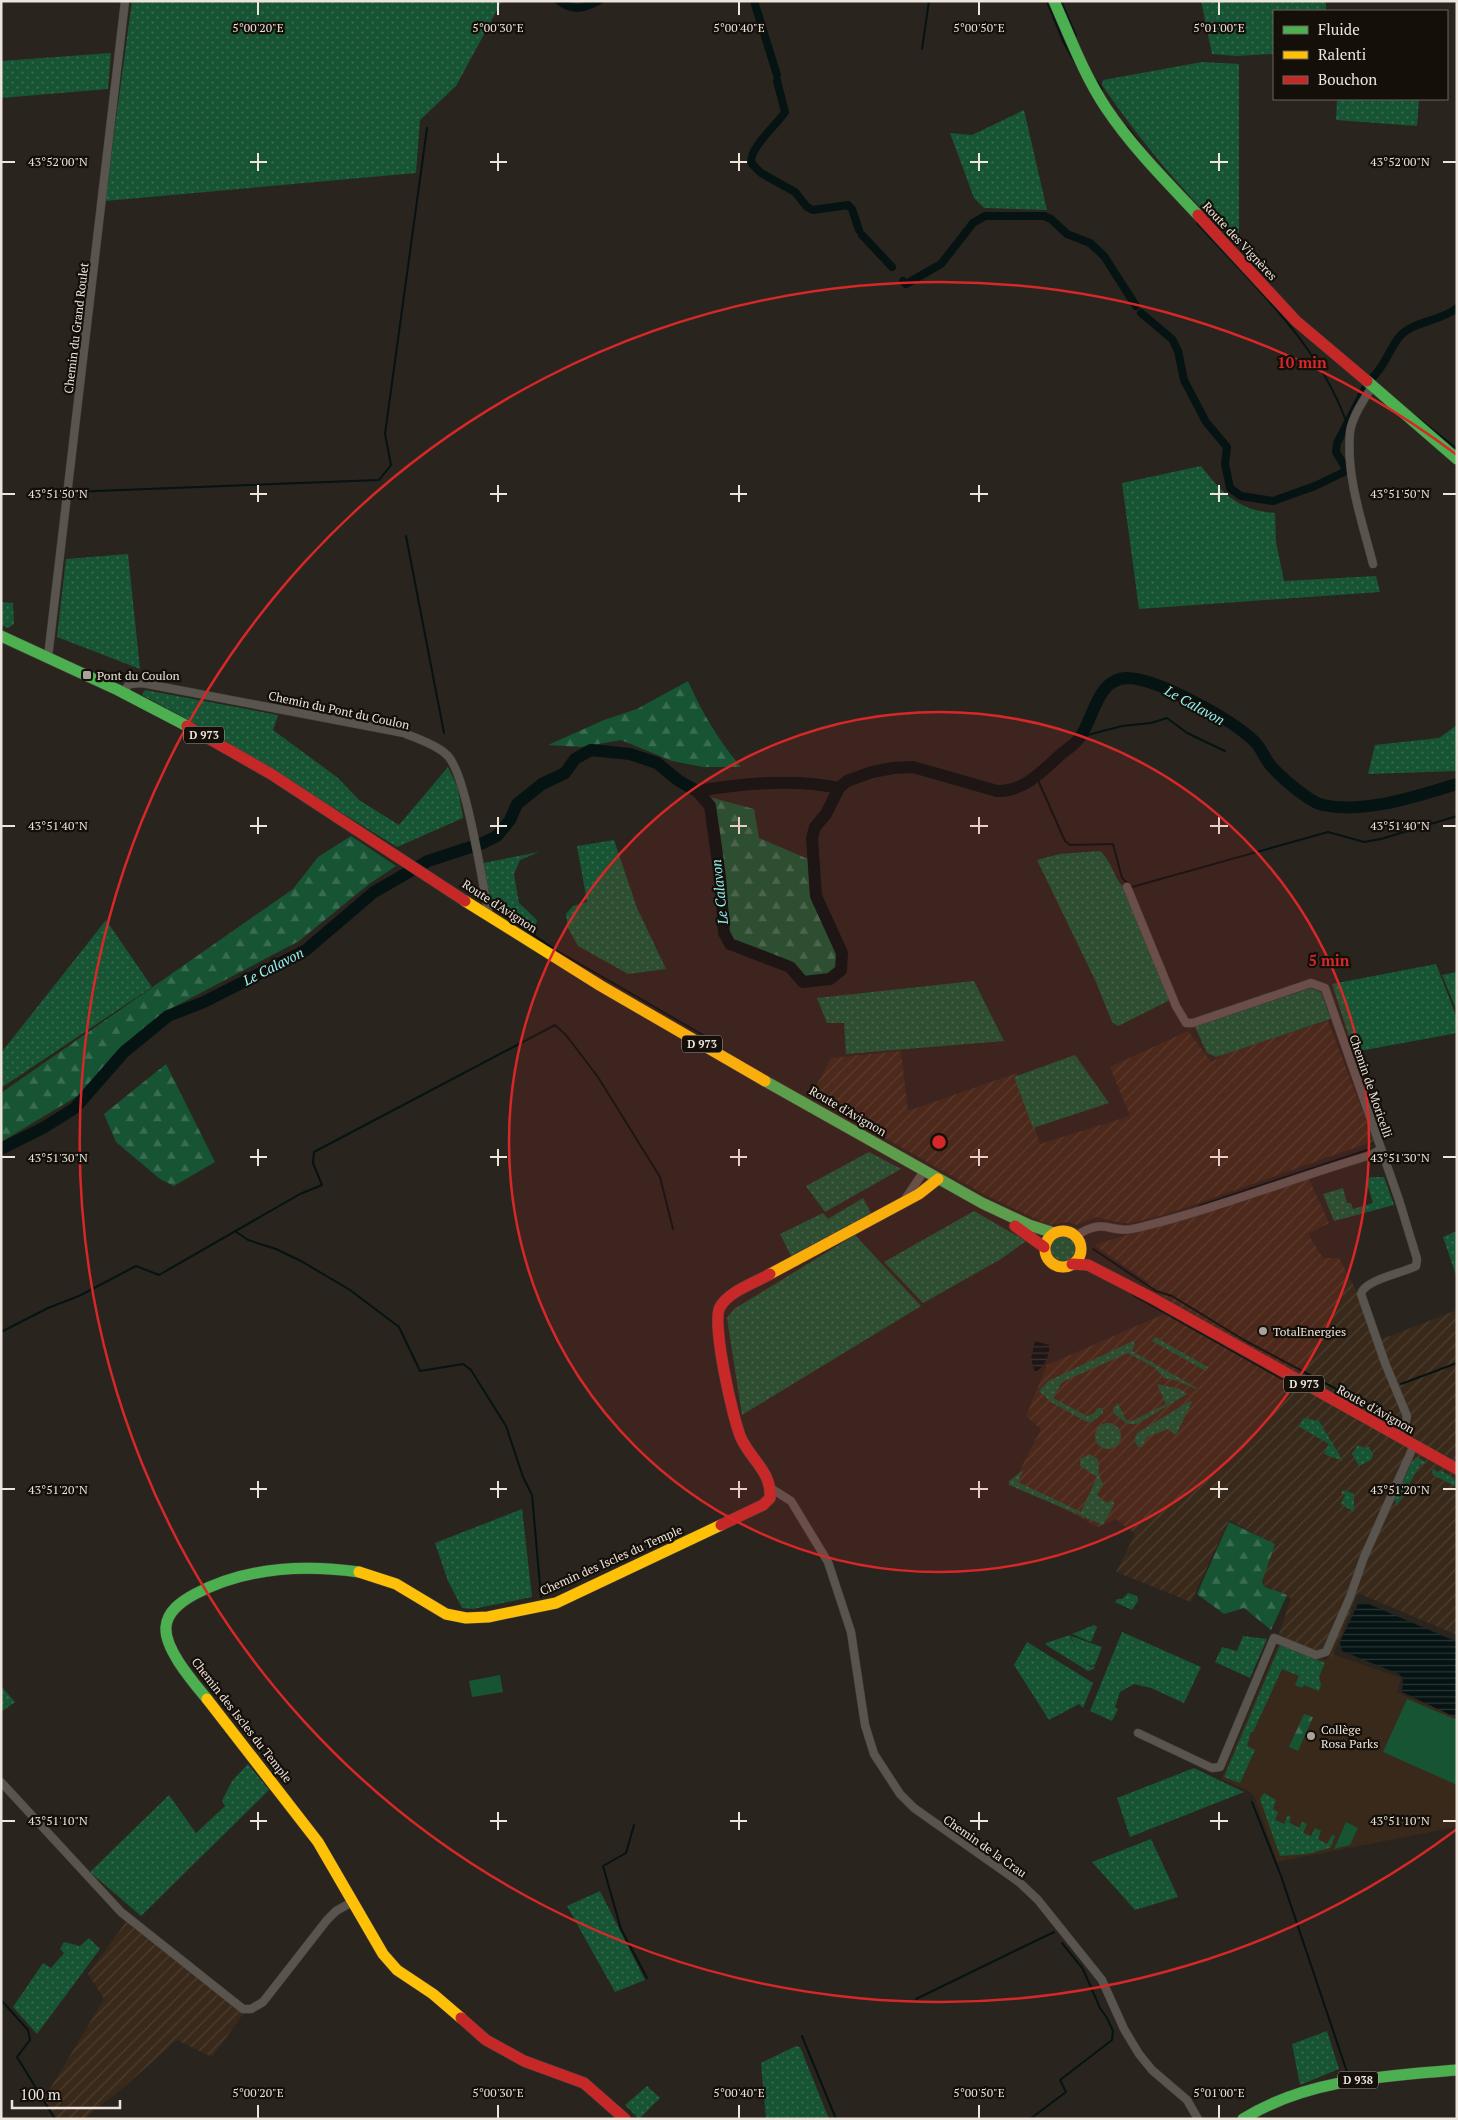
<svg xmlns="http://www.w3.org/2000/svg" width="1458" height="2120" font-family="'PT Serif',serif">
	<defs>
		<pattern id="industrial-furrows" width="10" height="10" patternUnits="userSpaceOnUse" patternTransform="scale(1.25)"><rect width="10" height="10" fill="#39291a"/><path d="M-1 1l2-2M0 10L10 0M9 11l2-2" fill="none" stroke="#4c3e30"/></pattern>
		<pattern id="grass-dots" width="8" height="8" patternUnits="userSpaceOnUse" patternTransform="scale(1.25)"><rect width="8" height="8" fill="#175434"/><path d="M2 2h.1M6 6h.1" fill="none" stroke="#396c51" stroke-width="1.8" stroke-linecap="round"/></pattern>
		<pattern id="forest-firs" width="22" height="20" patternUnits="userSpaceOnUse" patternTransform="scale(1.25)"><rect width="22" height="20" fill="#175434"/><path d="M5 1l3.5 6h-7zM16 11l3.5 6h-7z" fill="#396c51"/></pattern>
		<pattern id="water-rules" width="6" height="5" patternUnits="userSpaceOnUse" patternTransform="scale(1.25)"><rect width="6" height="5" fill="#051313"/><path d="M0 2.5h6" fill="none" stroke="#2a3535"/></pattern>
	</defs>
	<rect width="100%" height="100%" fill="#2a241e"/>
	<path fill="#39291a" d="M1279 1642 1326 1660 1330 1653 1401 1678 1397 1692 1457 1717V1827L1277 1862 1255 1798 1249 1791 1221 1779Z"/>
	<g fill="url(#industrial-furrows)">
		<path d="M1328 1021 1374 1141 1164 1215 1131 1223H1121L1096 1217 1077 1225 1068 1222 1048 1225 980 1192 811 1096 831 1058 901 1051 908 1111 1017 1073 1040 1144 1130 1116 1110 1067 1188 1031 1211 1062 1228 1052Z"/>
		<path d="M1309 1179 1329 1223 1308 1234 1323 1258H1339L1382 1339 1457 1310V1635L1358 1593 1332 1657 1278 1637 1291 1598 1265 1586 1262 1580 1274 1544 1229 1520 1191 1602 1116 1572 1135 1534 1116 1519 1098 1527 1014 1482 1041 1429 1026 1416 1047 1365 1162 1315 1175 1304 1144 1285 1149 1283 1094 1245Z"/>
		<path d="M126 1922 244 2013 212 2057 177 2040 124 2087 84 2119H57L44 2099 104 1999 88 1974Z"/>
	</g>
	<g fill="url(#grass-dots)">
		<path d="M132 1H502L456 86 420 120 416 173 105 201Z"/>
		<path d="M1201 1H1326V11H1274V54L1236 56 1212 54Z"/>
		<path d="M111 53 108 89 1 98V61Z"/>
		<path d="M1202 62 1239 64V245C1189 200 1140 141 1102 85L1103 80Z"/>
		<path d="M1337 99H1419L1417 126 1336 120Z"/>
		<path d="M1024 110 1047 210 984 208 974 198 950 133 972 135Z"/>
		<path d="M1201 466C1222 493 1239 511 1275 513L1276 542 1284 581 1376 576 1380 592 1139 609 1122 483Z"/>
		<path d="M128 554 140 669 57 637 66 559Z"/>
		<path d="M1 602 13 603 14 624 8 628 1 625Z"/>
		<path d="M145 690 278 715 273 730 338 778 359 800 399 825 448 767 458 788 463 818 397 847 211 732 142 695Z"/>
		<path d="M1457 725V771L1368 774 1375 745 1439 738Z"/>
		<path d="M614 840 637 908 666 969 628 974 578 946 568 928 566 914 573 906 587 902 577 846Z"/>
		<path d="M1100 851C1112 861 1113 877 1124 888L1170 1000 1118 1026 1112 1022 1096 982 1037 860 1060 854Z"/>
		<path d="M539 852 520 860 514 874 519 903 537 920 534 932 491 901 483 863Z"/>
		<path d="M106 920 152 987 1 1088V1053Z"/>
		<path d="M1436 964 1457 1018V1033L1354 1052 1332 984Z"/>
		<path d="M1457 972V1011L1442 975Z"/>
		<path d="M974 981 1004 1041 846 1054 844 1023H827L817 998Z"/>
		<path d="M1311 988 1321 992 1331 1019 1216 1057 1207 1053 1195 1027Z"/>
		<path d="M1075 1055 1109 1103 1033 1128 1014 1077Z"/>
		<path d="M869 1152 901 1169 825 1212 806 1186Z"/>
		<path d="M1371 1177H1384L1394 1205 1334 1221 1323 1194 1343 1188 1347 1203H1351L1353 1209 1373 1203 1366 1180Z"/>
		<path d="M863 1198 871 1213 791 1256 780 1234 823 1213 828 1219Z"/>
		<path d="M974 1211 1026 1241 1001 1259 923 1303 884 1262Z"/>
		<path d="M1457 1231V1278L1443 1237Z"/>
		<path d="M855 1235 921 1306 742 1415 727 1318 734 1309Z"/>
		<circle cx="1062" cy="1249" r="14"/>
		<path d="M1155 1337 1208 1367 1206 1371 1152 1341Z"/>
		<path d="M1133 1341 1135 1344 1132 1351 1197 1388 1196 1389 1178 1381 1164 1378 1155 1368 1128 1353 1062 1382 1053 1398 1087 1416 1094 1413 1098 1408H1103V1413L1092 1422H1087L1051 1402 1039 1391 1048 1381Z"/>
		<path d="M1157 1384 1180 1389 1187 1394 1137 1424H1128L1114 1414 1113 1408 1118 1403 1126 1420 1132 1421 1166 1404Z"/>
		<path d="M1190 1401 1192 1402 1176 1435 1168 1429 1147 1437 1142 1447H1138L1134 1440 1137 1433Z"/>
		<path d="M1304 1418 1319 1421 1343 1461 1324 1454 1329 1444 1298 1426Z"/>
		<circle cx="1108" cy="1436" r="13"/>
		<path d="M1358 1445 1365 1448 1369 1447 1373 1455 1371 1460 1359 1466 1352 1454Z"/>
		<path d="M1089 1454 1098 1459 1099 1475 1103 1485 1097 1495 1107 1503 1111 1501 1115 1503 1103 1525 1009 1485V1481L1023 1470 1018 1482 1081 1512 1097 1477 1080 1466V1459Z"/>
		<path d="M1418 1458 1427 1463 1420 1465 1397 1506 1394 1499 1413 1460Z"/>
		<path d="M1432 1468 1438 1472 1440 1470 1454 1478 1457 1487 1433 1475Z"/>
		<path d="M1343 1490 1354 1494V1512L1341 1504 1345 1495 1341 1493Z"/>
		<path d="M522 1509 532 1597 473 1609 462 1608 448 1581 435 1543Z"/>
		<path d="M1128 1593 1137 1596 1138 1601 1132 1610 1115 1602 1117 1599H1122Z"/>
		<path d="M1094 1625 1097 1627 1091 1642 1072 1634Z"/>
		<path d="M1122 1632 1201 1667 1184 1703 1151 1688 1134 1684 1120 1692 1115 1707 1118 1709 1112 1721 1090 1711Z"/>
		<path d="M1070 1635 1076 1652 1071 1636 1102 1647 1095 1665 1091 1666 1081 1661 1091 1667 1095 1666 1094 1669 1088 1671 1046 1645V1643Z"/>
		<path d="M1243 1636 1267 1639 1250 1678 1215 1662 1222 1647 1237 1651Z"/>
		<path d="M1027 1642 1093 1683 1083 1708 1079 1704 1049 1720 1014 1665Z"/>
		<path d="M1280 1645 1325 1663 1319 1677 1321 1685 1319 1691 1304 1685 1302 1688 1295 1685 1299 1676 1282 1669 1253 1732H1251L1247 1746 1255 1750 1240 1783 1224 1777Z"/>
		<path d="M1 1686 15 1702 1 1712Z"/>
		<path d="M248 1764 269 1790 141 1916 90 1872 169 1795 196 1833 225 1806 222 1801 232 1781Z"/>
		<path d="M1194 1768 1244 1792 1130 1837 1117 1798Z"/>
		<path d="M1264 1793 1276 1800 1273 1809 1278 1812 1275 1820 1284 1824 1288 1815 1291 1817 1289 1822 1299 1828 1302 1822 1307 1824 1303 1833 1311 1836 1315 1828 1321 1831 1318 1839 1327 1844 1332 1835 1335 1836 1330 1848 1307 1854 1280 1856 1260 1799Z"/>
		<path d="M1151 1839 1178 1897 1135 1910 1092 1862Z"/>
		<path d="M600 1891 645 1980 615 1992 567 1906Z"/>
		<path d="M89 1938 100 1949 37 2034 13 2007 43 1963 51 1968 64 1953 60 1949 64 1942 80 1946Z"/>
		<path d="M1327 2031 1339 2069 1300 2085 1292 2044Z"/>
		<path d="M796 2046 800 2047 829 2119H766L761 2063Z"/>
		<path d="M647 2086 660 2098 639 2119 625 2105Z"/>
	</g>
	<g fill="url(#forest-firs)">
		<path d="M688 681C702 713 719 741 741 767H703L672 761 621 740 581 747 548 745 604 720 637 709Z"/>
		<path d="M709 797 754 809 759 838 808 859 810 895 838 954V967L828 975 804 977 792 963 734 940C721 925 726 896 725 876 723 853 720 816 709 797Z"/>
		<path d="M351 836 396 866 369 884 299 941 168 1010 146 1026 81 1094 1 1142V1093L293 889 318 857Z"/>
		<path d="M166 1064 215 1162 174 1186 160 1179 116 1142 104 1114Z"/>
		<path d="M1229 1522 1275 1544 1262 1582 1265 1587 1287 1595 1271 1630 1244 1608 1224 1614 1197 1594Z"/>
		<path d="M1304 1714 1313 1717 1298 1751 1289 1747Z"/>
	</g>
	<g fill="#175434">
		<path d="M500 1675 503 1692 472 1697 469 1681Z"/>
		<path d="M1407 1699 1457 1720V1785L1383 1752Z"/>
		<path d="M1346 1822 1358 1828 1350 1845 1334 1849Z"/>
	</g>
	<g fill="url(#water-rules)">
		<path d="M1035 1341 1049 1345C1051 1356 1043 1367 1035 1373L1031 1359Z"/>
		<path d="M1364 1602 1457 1642V1718L1402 1692 1403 1678 1399 1674 1342 1651 1340 1642 1358 1604Z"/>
	</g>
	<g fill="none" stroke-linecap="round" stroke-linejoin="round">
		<g stroke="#051313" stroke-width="2">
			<path d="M1047 1 1064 43 1081 73"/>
			<path d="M1061 1 1076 36"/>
			<path d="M922 49 929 1"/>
			<path d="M1097 81 1102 90"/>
			<path d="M1127 127 1147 153"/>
			<path d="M1197 223C1251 283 1318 343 1346 421"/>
			<path d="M1414 415 1457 449"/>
			<path d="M71 492 379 480 391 465 385 434 427 128"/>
			<path d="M406 536 444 733"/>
			<path d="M1080 737 1122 726 1151 723 1167 718 1187 733 1225 751"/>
			<path d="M1037 778 1065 841 1070 845 1113 844 1122 878 1132 887 1328 832 1364 842 1381 839 1457 816"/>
			<path d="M494 908 554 949 722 1046"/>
			<path d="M1199 1206 1367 1150"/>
			<path d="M235 1231 248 1240 276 1249 301 1261 350 1290 399 1327 420 1371 463 1364 471 1370 506 1426 523 1477 532 1495 541 1597"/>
			<path d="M1093 1249 1156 1291 1172 1296 1244 1340 1357 1400"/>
			<path d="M1133 1295 1298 1388"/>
			<path d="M1 1332 48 1308 79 1296 136 1266 159 1275 300 1194 322 1185 313 1163 314 1152 555 1025 566 1035 598 1077 660 1177 673 1229"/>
			<path d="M1401 1384 1457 1363"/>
			<path d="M1252 1802 1281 1876 1347 2072"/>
			<path d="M634 1825 626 1853 603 1866 621 1929 647 1978"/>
			<path d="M916 1999 1054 1932"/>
			<path d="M1 2000 28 2030 30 2040 17 2057 55 2119"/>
			<path d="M802 2036 836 2119"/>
			<path d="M1030 2119 1066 2092 1060 2080 1112 2040 1113 2031 1107 2018 1100 2008 1083 1969 1062 1943"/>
		</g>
		<g stroke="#051313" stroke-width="8">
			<path d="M559 1C574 12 584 8 599 1"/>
			<path d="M754 1 777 75"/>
			<path d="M777 81 785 112C777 125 747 149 752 164L761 173 795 192 807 207 813 210 848 205 852 209 859 230"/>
			<path d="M862 235 892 267"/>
			<path d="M903 281 906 284 941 264 973 223 985 216H1044L1051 219 1067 234 1090 243 1104 256 1136 306"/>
			<path d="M1141 313 1172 339 1178 351 1184 380 1206 422 1227 447 1225 464 1230 488 1234 491 1241 496 1273 501 1315 486 1344 472 1345 467 1336 452 1337 443 1366 387"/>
			<path d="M1370 380C1386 366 1389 348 1401 335 1415 321 1441 321 1457 308"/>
		</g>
		<g stroke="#051313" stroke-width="12">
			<path d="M697 791C743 783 793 778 839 788"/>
			<path d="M1 1149 43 1128 75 1108 124 1052 168 1016 204 1002 306 950 374 892 428 861 483 843 497 836 510 820 517 804 542 784 565 773 575 759 591 750 630 754 657 763 679 781 697 791 710 806 720 877 724 933 730 944 790 967 803 982 830 979 841 970 842 953 816 896 812 838 815 827 826 814 839 788 847 781 872 772 893 768 913 767 997 791C1025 791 1041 772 1060 755 1066 750 1076 744 1080 737 1094 719 1096 679 1127 678 1157 678 1233 720 1255 742 1262 749 1265 760 1272 767 1282 778 1309 802 1323 805 1366 814 1416 796 1457 784"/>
		</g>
		<defs>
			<g id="street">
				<path d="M1372 387C1364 399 1352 417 1350 432 1346 477 1362 521 1373 564"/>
				<path d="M48 657 125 1"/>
				<path d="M123 693 129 684 142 683 404 733C418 739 437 745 448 756 467 777 482 883 489 915"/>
				<path d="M1127 887 1176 1006 1186 1023H1193L1311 983 1325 988 1399 1200 1417 1259 1416 1266C1403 1273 1364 1280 1361 1294L1385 1363 1407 1416 1405 1425 1398 1437"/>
				<path d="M906 1198 924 1171"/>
				<path d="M1076 1236C1105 1216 1110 1235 1137 1228 1216 1209 1293 1178 1371 1155L1381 1149"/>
				<path d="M772 1489 791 1501 828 1562 851 1632 865 1725 874 1754 900 1794 914 1808 1019 1882 1038 1900 1102 1980 1124 2029 1139 2054 1152 2070 1187 2100 1198 2119"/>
				<path d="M1138 1733 1212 1768 1220 1767 1274 1638 1316 1655 1326 1652 1350 1597 1364 1557 1414 1445"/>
				<path d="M1 1782 121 1912 243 2009H251L263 2002 327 1920 336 1911 352 1902"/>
			</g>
			<g id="fast">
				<path d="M1054 1C1070 37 1084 75 1106 108 1132 147 1166 181 1198 215"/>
				<path d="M1367 381 1457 459"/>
				<path d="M1 636 118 690 187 726"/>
				<path d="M765 1081 982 1203 1029 1225 1054 1233"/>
				<path d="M207 1699C194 1683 164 1649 166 1627 167 1611 182 1601 195 1594 246 1567 302 1564 359 1572"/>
				<path d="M1243 2119C1307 2079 1384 2076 1457 2070"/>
			</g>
			<g id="slow">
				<path d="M465 901 601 986 765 1081"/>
				<circle cx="1063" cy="1249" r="18"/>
				<path d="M770 1274 919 1194 938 1179"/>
				<path d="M359 1572 396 1584 446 1614 466 1618 488 1617 556 1603 721 1525"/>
				<path d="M207 1699 318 1842 383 1954 397 1970 433 1994 461 2018"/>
			</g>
			<g id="jam">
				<path d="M1198 215 1296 321 1367 381"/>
				<path d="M187 726 271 774 465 901"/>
				<path d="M1015 1226 1044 1247"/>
				<path d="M1072 1264 1088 1265 1152 1298 1457 1469"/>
				<path d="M721 1525 763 1505 770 1498C772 1472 751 1460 741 1438 733 1420 711 1322 720 1307 729 1291 755 1283 770 1274"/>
				<path d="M461 2018 486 2040 524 2061 584 2083 625 2119"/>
			</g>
		</defs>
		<use href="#street" stroke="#46403b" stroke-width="9"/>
		<use href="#fast" stroke="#46403b" stroke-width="12"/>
		<use href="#slow" stroke="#46403b" stroke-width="12"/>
		<use href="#jam" stroke="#46403b" stroke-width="12"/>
		<use href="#street" stroke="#5a544f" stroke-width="8"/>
		<use href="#fast" stroke="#4caf50" stroke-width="11"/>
		<use href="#slow" stroke="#ffc107" stroke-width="11"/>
		<use href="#jam" stroke="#c62828" stroke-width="11"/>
	</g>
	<path fill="none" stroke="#ede4dc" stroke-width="2" d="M258 2V15M498 2V15M739 2V15M979 2V15M1219 2V15M258 153V171M498 153V171M739 153V171M979 153V171M1219 153V171M2 162H15M250 162H267M490 162H507M730 162H747M970 162H988M1210 162H1228M1443 162H1456M258 485V502M498 485V502M739 485V502M979 485V502M1219 485V502M2 494H15M250 494H267M490 494H507M730 494H747M970 494H988M1210 494H1228M1443 494H1456M258 817V834M498 817V834M739 817V834M979 817V834M1219 817V834M2 826H15M250 826H267M490 826H507M730 826H747M970 826H988M1210 826H1228M1443 826H1456M258 1149V1166M498 1149V1166M739 1149V1166M979 1149V1166M1219 1149V1166M2 1157H15M250 1157H267M490 1157H507M730 1157H747M970 1157H988M1210 1157H1228M1443 1157H1456M258 1481V1498M498 1481V1498M739 1481V1498M979 1481V1498M1219 1481V1498M2 1489H15M250 1489H267M490 1489H507M730 1489H747M970 1489H988M1210 1489H1228M1443 1489H1456M258 1812V1830M498 1812V1830M739 1812V1830M979 1812V1830M1219 1812V1830M2 1821H15M250 1821H267M490 1821H507M730 1821H747M970 1821H988M1210 1821H1228M1443 1821H1456M258 2105V2118M498 2105V2118M739 2105V2118M979 2105V2118M1219 2105V2118"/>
	<circle cx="939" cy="1142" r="430" fill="#d62828" fill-opacity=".12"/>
	<g fill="none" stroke="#d62828" stroke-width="2.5">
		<circle cx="939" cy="1142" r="430"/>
		<path d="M1457 1829A860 860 0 1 1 1457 455"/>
	</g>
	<g fill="#a9a19a" stroke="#140f09" stroke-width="2">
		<rect x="82" y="670" width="10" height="10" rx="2.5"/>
		<circle cx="1263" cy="1331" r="5"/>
		<circle cx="1311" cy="1736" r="5"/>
	</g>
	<g text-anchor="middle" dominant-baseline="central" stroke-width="4.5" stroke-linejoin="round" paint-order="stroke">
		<g fill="#140f09" stroke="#aca49d" stroke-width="1">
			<rect x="184" y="726.5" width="40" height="17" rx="4"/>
			<rect x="682" y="1035.5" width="40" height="17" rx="4"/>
			<rect x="1284" y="1375.5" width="40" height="17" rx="4"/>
			<rect x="1338" y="2071.5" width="40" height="17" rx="4"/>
		</g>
		<g font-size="11" font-weight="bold" fill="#ede4dc">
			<text x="204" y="735">D 973</text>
			<text x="702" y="1044">D 973</text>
			<text x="1304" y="1384">D 973</text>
			<text x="1358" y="2080">D 938</text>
		</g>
		<g font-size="12" fill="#ede4dc" stroke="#140f09">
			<text transform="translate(1240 241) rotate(47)">Route des Vignères</text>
			<text transform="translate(76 328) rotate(-83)">Chemin du Grand Roulet</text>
			<text transform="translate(339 710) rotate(12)">Chemin du Pont du Coulon</text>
			<text transform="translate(500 906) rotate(33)">Route d'Avignon</text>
			<text transform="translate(1371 1086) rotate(71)">Chemin de Moricelli</text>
			<text transform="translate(848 1111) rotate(30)">Route d'Avignon</text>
			<text transform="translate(1376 1409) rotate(29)">Route d'Avignon</text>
			<text transform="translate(611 1560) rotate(-24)">Chemin des Iscles du Temple</text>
			<text transform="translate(242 1720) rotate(52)">Chemin des Iscles du Temple</text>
			<text transform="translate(985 1846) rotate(35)">Chemin de la Crau</text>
		</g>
		<g font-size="12" fill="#ede4dc" stroke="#140f09" text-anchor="start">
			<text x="97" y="675">Pont du Coulon</text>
			<text x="1273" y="1331">TotalEnergies</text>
			<text x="1321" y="1729">Collège<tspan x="1321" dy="14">Rosa Parks</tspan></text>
		</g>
		<g font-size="14" font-style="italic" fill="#92f5f9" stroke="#140f09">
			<text transform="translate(1195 705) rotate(29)">Le Calavon</text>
			<text transform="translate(719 892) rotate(-96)">Le Calavon</text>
			<text transform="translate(273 966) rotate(-27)">Le Calavon</text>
		</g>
	</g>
	<g font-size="12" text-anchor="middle" fill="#ede4dc" stroke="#140f09" stroke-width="4.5" stroke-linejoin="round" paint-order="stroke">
		<text x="258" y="32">5°00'20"E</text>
		<text x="498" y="32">5°00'30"E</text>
		<text x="739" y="32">5°00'40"E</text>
		<text x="979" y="32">5°00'50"E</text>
		<text x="1219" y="32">5°01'00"E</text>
		<text x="58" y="166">43°52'00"N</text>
		<text x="1400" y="166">43°52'00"N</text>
		<text x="58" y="498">43°51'50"N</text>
		<text x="1400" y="498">43°51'50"N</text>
		<text x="58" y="830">43°51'40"N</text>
		<text x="1400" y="830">43°51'40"N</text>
		<text x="58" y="1162">43°51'30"N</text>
		<text x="1400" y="1162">43°51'30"N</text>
		<text x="58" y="1494">43°51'20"N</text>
		<text x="1400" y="1494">43°51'20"N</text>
		<text x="58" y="1825">43°51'10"N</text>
		<text x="1400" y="1825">43°51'10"N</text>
		<text x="258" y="2097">5°00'20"E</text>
		<text x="498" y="2097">5°00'30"E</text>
		<text x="739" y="2097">5°00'40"E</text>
		<text x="979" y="2097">5°00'50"E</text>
		<text x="1219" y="2097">5°01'00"E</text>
	</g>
	<circle cx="939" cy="1142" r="8" fill="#d62828" stroke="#140f09" stroke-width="2.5"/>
	<g font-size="15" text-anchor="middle" font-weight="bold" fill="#d62828" stroke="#140f09" stroke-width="4.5" stroke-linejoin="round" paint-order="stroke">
		<text x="1302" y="368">10 min</text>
		<text x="1329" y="966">5 min</text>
	</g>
	<rect width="1458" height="2120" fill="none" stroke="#ede4dc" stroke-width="5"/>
	<rect x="1273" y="10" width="175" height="90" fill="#140f09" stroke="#6b645d"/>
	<rect x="1283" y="26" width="25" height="8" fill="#4caf50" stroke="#6b645d"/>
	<text x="1318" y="35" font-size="15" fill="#ede4dc">Fluide</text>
	<rect x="1283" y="51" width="25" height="8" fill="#ffc107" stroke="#6b645d"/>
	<text x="1318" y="60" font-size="15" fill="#ede4dc">Ralenti</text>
	<rect x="1283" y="76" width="25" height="8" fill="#c62828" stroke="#6b645d"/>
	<text x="1318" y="85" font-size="15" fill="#ede4dc">Bouchon</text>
	<path d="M12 2100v8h108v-8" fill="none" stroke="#ede4dc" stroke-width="2.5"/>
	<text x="20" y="2100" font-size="15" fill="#ede4dc" stroke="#140f09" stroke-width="4" paint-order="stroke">100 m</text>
</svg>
